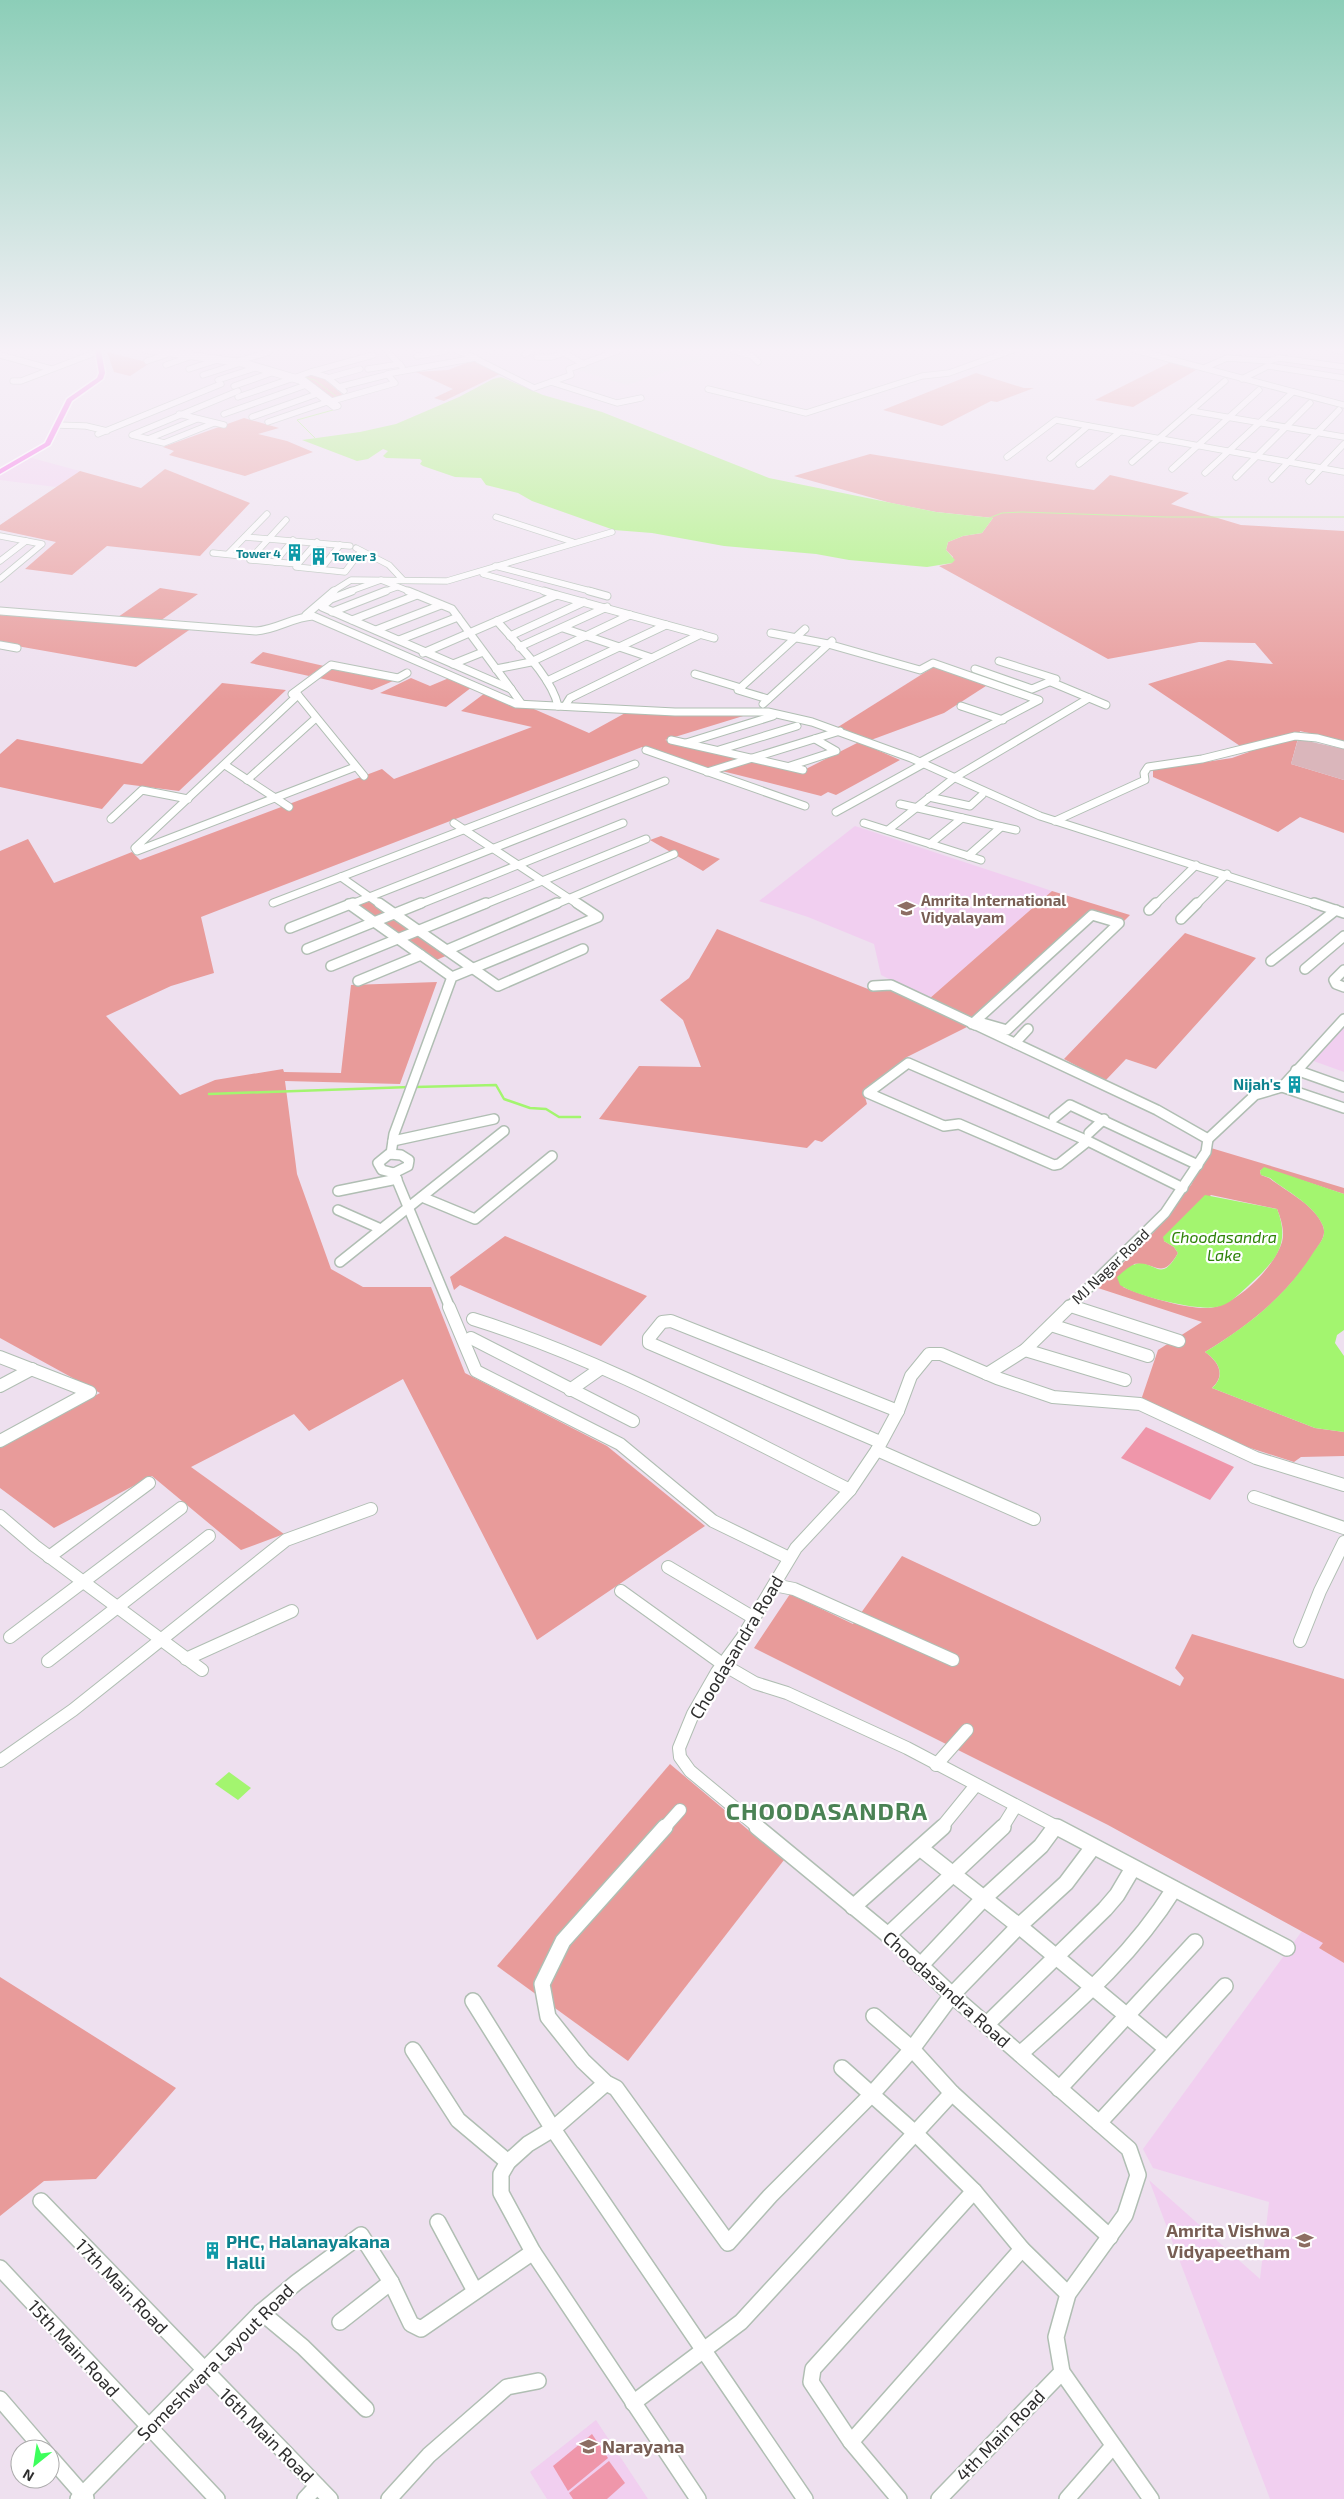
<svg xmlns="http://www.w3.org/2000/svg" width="1344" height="2499" font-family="'Exo 2',sans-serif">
	<rect width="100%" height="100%" fill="#eee0ef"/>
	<path fill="#e0e8e5" d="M624 350H671L705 359 627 385 574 369Z"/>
	<g fill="#f1cff0">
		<path d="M28 457 80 471 56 487 0 480V474Z"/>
		<path d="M855 826 1052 891 929 999 881 975 874 944 808 917 759 901Z"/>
		<path d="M1344 1024V1072L1308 1059Z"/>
		<path d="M1302 1931 1324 1943 1319 1948 1344 1963V2499H1270L1149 2180 1260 2279 1269 2202 1153 2168 1143 2149Z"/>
		<path d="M596 2420 648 2499H547L530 2472Z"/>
	</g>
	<g fill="#e89b9a" fill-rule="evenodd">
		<path d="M107 352 150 363 130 376 114 372Z"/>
		<path d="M474 360 504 372 444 401 434 398 453 389 416 372 448 370Z"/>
		<path d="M1171 362 1196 370 1133 407 1095 400Z"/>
		<path d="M976 373 1024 388H1034L997 402 991 401 942 426 883 410Z"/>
		<path d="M309 374 323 378 344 396 331 399 298 377Z"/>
		<path d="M244 418 279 428 258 434 287 441 313 452 245 476 169 455 174 451 163 447Z"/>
		<path d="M870 454 1094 490 1110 475 1189 493 1171 504 1241 525 1344 531V741L1300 731 1291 764 1344 780V833L1300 817 1278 832 1153 777V770L1232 758 1249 752 1148 684 1228 660 1273 664 1255 643 1199 642 1108 659 939 566 952 563 953 557 946 550 948 542 963 536 982 533 993 518 936 512 891 503 794 476Z"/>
		<path d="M165 469 250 503 200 556 107 546 72 575 25 569 56 542 0 530V525L80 471 141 488Z"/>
		<path d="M160 588 198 594 160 621 118 617Z"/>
		<path d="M0 615 192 628 136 667 0 643Z"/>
		<path d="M263 652 324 666 309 676 250 663Z"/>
		<path d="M935 666 989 684 944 713 871 740 838 727Z"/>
		<path d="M333 668 393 681 372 690 319 678Z"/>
		<path d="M411 678 430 686 449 678 472 687 446 707 380 693Z"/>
		<path d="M222 683 286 690 179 791 124 784 102 809 0 787V754L17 739 142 764Z"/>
		<path d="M485 693 527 706 589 733 627 712 694 716 753 713 665 740 744 758 706 769 642 747 201 917 214 973 171 986 106 1016 180 1095 215 1080 283 1069 284 1072 341 1073 351 985 437 982 400 1084 285 1081 297 1174 331 1269 363 1287H431L465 1373 607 1446 705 1526 537 1640 403 1379 309 1431 294 1414 191 1467 284 1534 241 1550 152 1476 54 1528 0 1488V1447L100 1393 0 1338V851L28 839 54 883 132 852 140 860 382 769 394 779 532 727 461 711Z"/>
		<path d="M859 742 900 760 836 795 828 792 821 796 722 771 753 759 802 771Z"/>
		<path d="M661 836 720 859 703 871 650 840Z"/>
		<path d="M1052 891 1130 915 1124 921 1092 911 974 1020 929 999Z"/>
		<path d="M371 901 448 955 434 961 356 906Z"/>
		<path d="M717 929 873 991 886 985 969 1026 907 1057 863 1090 867 1104 822 1142 815 1140 807 1148 599 1119 639 1066 701 1067 683 1020 660 1000 689 978Z"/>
		<path d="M1185 933 1256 958 1156 1069 1126 1059 1105 1081 1064 1059Z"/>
		<path d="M1211 1148 1344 1188V1194L1264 1168 1260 1171 1261 1175 1269 1178C1286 1191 1315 1205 1323 1226 1327 1237 1319 1244 1314 1253 1286 1296 1248 1326 1205 1352 1219 1362 1226 1375 1212 1388L1315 1428 1344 1432V1456L1301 1457 1294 1462 1244 1446 1141 1400 1158 1350 1202 1322 1098 1288 1153 1233 1191 1185ZM1211 1195 1277 1209C1281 1219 1285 1231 1282 1242 1274 1268 1235 1307 1208 1308 1185 1309 1144 1296 1123 1287L1134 1264C1157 1262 1162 1281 1178 1253L1174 1247 1164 1241Z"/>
		<path d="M505 1236 647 1296 601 1346 460 1285 454 1290 450 1277Z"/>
		<path d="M902 1556 1180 1686 1184 1678 1175 1668 1192 1634 1344 1679V1963L1319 1948 1323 1943 1108 1825 754 1648 790 1594 853 1624Z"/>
		<path d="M670 1764 784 1860 628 2061 497 1966Z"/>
		<path d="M0 1977 176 2088 96 2179 44 2181 0 2216Z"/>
	</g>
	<path fill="#dab6bb" d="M1298 739 1344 749V780L1291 764Z"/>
	<g fill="#ef96aa">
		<path d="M1146 1427 1234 1467 1210 1500 1121 1458Z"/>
		<path d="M592 2434 608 2458 568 2491 553 2466Z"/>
		<path d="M609 2461 625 2483 607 2499H573L569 2493Z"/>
	</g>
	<g fill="#a3f56f">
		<path d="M501 377 543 395 602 412 769 478 936 512 993 518 982 533 963 536 948 542 946 550 955 560 952 563 927 567 849 560 816 554 724 546 652 533 614 530 532 501 518 493 486 485 481 478 455 477 423 466 420 464 422 461 420 459 386 458 383 456 388 451 383 449 368 459 357 461 302 440 360 432 396 424 459 397 493 379Z"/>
		<path d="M1264 1167 1344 1194V1330L1337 1335 1335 1343 1344 1356V1432L1315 1428 1212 1388C1227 1375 1218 1361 1205 1352 1248 1326 1286 1296 1313 1253 1319 1244 1327 1237 1323 1226 1315 1205 1286 1191 1270 1178L1261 1175 1260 1171Z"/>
		<path d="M1205 1195 1277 1209C1292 1246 1273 1263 1247 1287 1238 1295 1229 1305 1216 1307 1197 1311 1136 1296 1120 1285L1117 1277C1122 1273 1130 1265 1136 1264 1156 1260 1160 1285 1178 1253L1174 1247 1164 1241 1163 1237Z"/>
		<path d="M229 1772 251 1788 238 1800 215 1784Z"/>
	</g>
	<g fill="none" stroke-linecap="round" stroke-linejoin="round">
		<g stroke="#a3f56f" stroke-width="1">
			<path d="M304 377 315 380 337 397"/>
			<path d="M315 438 297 420 333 410"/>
			<path d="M989 518 1002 513 1022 512 1166 517H1344"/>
		</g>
		<g stroke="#a3f56f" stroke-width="2.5">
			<path d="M415 1087 496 1085 504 1099 530 1108 546 1109 559 1117H580"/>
			<path d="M209 1094 410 1087"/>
		</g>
		<defs>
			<g id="minor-far4">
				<path d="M145 350 243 364 300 381 334 407 338 406 304 380 243 362 155 350"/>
				<path d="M386 350 402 367"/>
				<path d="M456 350 475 358"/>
				<path d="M488 350 491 351"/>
				<path d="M732 350 752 356 758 362"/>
				<path d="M1135 350 1344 405"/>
				<path d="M1335 350 1344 351"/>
				<path d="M525 354 532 350"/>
				<path d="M0 355 51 369"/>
				<path d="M417 356 446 351"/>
				<path d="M537 357H552L564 353 584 364"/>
				<path d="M478 360 534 388 571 375 569 369 620 350"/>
				<path d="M147 361 165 355"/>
				<path d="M239 361 269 352"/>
				<path d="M166 365 189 357"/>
				<path d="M1204 368 1227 358 1269 361 1279 358 1344 367"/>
				<path d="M189 369 214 361"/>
				<path d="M368 369 400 364"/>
				<path d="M311 372 327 377 344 391"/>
				<path d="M203 375 237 364"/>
				<path d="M328 378 360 369"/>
				<path d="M1242 379 1268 366 1344 378"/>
				<path d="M218 380 255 368"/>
				<path d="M13 381H21L97 352"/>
				<path d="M551 382 617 403 641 398"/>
				<path d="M234 386 271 373"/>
				<path d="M339 387 386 375"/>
				<path d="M708 389 806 413 922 376 949 373 1013 350"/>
				<path d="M238 397 311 372 373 355"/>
				<path d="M332 401 395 383 387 374 475 358"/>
				<path d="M1191 411 1344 437"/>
				<path d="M179 414 224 425"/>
				<path d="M224 414 306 385"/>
				<path d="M252 417 317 394"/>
				<path d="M268 422 327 402"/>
				<path d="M214 423 164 443 132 435 238 391"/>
				<path d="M58 425 86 426 107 431"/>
				<path d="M98 434 221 384"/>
				<path d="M148 439 197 419"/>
				<path d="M1007 457 1056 420 1344 472"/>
				<path d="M1050 458 1088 426"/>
				<path d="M1132 462 1225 381"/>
				<path d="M1079 464 1120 432"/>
				<path d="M1172 469 1259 390"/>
				<path d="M1205 473 1293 392"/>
				<path d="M1236 477 1310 403"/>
				<path d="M1272 479 1339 410"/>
				<path d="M1309 481 1344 444"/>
				<path d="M496 517 573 542"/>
				<path d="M0 536 42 544 0 579"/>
				<path d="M245 537 350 546"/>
				<path d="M356 548 389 565 403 580"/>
				<path d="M213 553 252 557 250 560 298 564 296 567 345 572 361 551"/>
				<path d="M228 554 267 514"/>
				<path d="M252 557 286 520"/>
				<path d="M0 561 26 541"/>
				<path d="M275 562 293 540"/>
				<path d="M298 564 317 542"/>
				<path d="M495 566 594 592"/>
				<path d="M321 569 340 545"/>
				<path d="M483 574 548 592"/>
				<path d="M332 592 351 580 447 581 612 532"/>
				<path d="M348 592 381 580 411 592"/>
				<path d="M383 592 397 587"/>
			</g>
			<g id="minor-far3">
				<path d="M352 591 331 599 322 607 511 689"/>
				<path d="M408 591 452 609 511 689"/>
				<path d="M589 591 607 596"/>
				<path d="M557 595 714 638"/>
				<path d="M0 611 256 631C276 630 293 617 313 616L516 704 675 712H768L812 722 911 758 1040 816 1318 905"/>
				<path d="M332 612 386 591"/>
				<path d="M306 615 334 591"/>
				<path d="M352 620 417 595"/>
				<path d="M497 621C516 643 552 677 558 706"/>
				<path d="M563 628 652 658"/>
				<path d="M376 630 441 605"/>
				<path d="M771 633 828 644 920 670 933 663 1039 700 920 762"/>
				<path d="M510 636 584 602"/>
				<path d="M399 640 458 617"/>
				<path d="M0 645 17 648"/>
				<path d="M519 647 607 607"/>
				<path d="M423 653 557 595 544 591"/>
				<path d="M453 664 483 652"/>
				<path d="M496 669 531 662 630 615"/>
				<path d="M975 669 1032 689 1056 679 999 661"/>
				<path d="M695 674 741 688"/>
				<path d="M547 681 666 625"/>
				<path d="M1051 682 1106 705"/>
				<path d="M511 689 521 703"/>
				<path d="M298 695 135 848 137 851 355 767"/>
				<path d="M768 699 738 690 805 629"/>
				<path d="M763 704 832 641"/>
				<path d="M565 706 570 698 701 634"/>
				<path d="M961 706 1003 720"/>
				<path d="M671 740 803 770"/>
				<path d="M686 743 773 716"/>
				<path d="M646 750 805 806"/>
				<path d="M719 750 797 726"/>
				<path d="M225 765 289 807"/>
				<path d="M790 766 836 751 815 739"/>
				<path d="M707 772 840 731"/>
				<path d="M364 776 298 695 292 694 331 665 398 678 407 673"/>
				<path d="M247 780 316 718"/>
				<path d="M929 797 970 806 982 795"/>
				<path d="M900 804 1016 830"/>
				<path d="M836 812 923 764"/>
				<path d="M111 819 142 790 188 799"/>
				<path d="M1055 821 1145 780 1144 773 1148 767 1202 759 1295 736 1317 738 1344 745"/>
				<path d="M454 823 579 905"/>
				<path d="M864 823 981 860"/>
				<path d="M888 830 954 778 1089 698"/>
				<path d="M930 844 962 818"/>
				<path d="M968 856 1001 827"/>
				<path d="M341 877 381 905"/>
				<path d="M273 903 635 764"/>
				<path d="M349 905 665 781"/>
				<path d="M418 905 623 823"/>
				<path d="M483 905 646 839"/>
				<path d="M554 905 674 854"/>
				<path d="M1155 905 1196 865"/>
				<path d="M1196 905 1227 874"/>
			</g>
			<g id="minor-far2">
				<path d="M379 903 498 986 583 949"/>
				<path d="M1314 903 1344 913"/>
				<path d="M349 904 452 977"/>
				<path d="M1149 910 1156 903"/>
				<path d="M1181 919 1197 903"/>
				<path d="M290 928 353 903"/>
				<path d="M307 949 421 903"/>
				<path d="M447 950 557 903"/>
				<path d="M1271 961 1336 910"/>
				<path d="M331 966 486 903"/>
				<path d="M1305 969 1344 936"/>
				<path d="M1344 970 1334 980 1336 984 1344 987"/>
				<path d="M358 981 421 955"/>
				<path d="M873 986 891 985 1157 1110 1208 1139"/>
				<path d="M972 1024 1092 915 1119 923 1007 1030 979 1022 975 1025"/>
				<path d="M1015 1043 1028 1029"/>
				<path d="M908 1063 1088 1141 1059 1164 1054 1165 959 1124 944 1126 868 1093Z"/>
				<path d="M1296 1070 1344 1087"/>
				<path d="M1282 1087 1344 1108"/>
				<path d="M1054 1118 1070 1105 1198 1165"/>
				<path d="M1089 1133 1104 1119"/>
				<path d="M1208 1139 1255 1095 1282 1087 1344 1019"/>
				<path d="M393 1141 494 1119"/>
				<path d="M1088 1141 1183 1188"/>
				<path d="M389 1154 401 1155 409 1160 408 1166 394 1173 382 1170 378 1163Z"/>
				<path d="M391 1154 394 1134 452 977 598 917 577 903"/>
				<path d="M394 1173 450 1308"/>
				<path d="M338 1191 397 1179"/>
				<path d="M422 1197 475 1219 552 1156"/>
				<path d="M338 1210 381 1229"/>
				<path d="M340 1262 504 1131"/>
				<path d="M1069 1305 1078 1308"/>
				<path d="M1068 1308 1165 1213 1206 1152 1208 1139"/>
			</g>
			<g id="minor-far1">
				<path d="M449 1307 476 1371 620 1444 713 1521 789 1558"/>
				<path d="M1074 1307 1179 1341"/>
				<path d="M473 1319C605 1360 727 1429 850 1490"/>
				<path d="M1051 1325 1148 1356"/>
				<path d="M471 1338 633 1421"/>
				<path d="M1025 1350 1125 1380"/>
				<path d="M0 1357 90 1392 0 1441"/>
				<path d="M987 1374 1025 1350 1069 1307"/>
				<path d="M0 1386 32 1369"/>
				<path d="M570 1390 600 1369"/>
				<path d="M880 1442 649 1343V1338L662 1322 671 1321 898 1411"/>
				<path d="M877 1450 1034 1519"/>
				<path d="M1254 1497 1344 1528"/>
				<path d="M0 1516 35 1546 202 1670"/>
				<path d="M49 1557 149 1483"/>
				<path d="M668 1567 754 1618"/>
				<path d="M774 1585 794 1589 953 1660"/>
				<path d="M621 1591 724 1665 755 1683 787 1693 907 1748 1059 1828"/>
				<path d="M10 1637 181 1508"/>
				<path d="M1300 1641 1320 1591 1344 1542"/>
				<path d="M186 1659 292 1611"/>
				<path d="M48 1661 209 1536"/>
				<path d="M0 1761 73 1710 286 1540 371 1509"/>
				<path d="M936 1765 967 1730"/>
				<path d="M664 1828 680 1810"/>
				<path d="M759 1828 690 1771 680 1757 679 1748 693 1714 717 1672 742 1638 796 1548 850 1490 877 1450 898 1411 911 1376 929 1354H941L997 1378 1053 1397 1140 1404 1256 1458 1344 1485"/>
				<path d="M941 1828 976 1785"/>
				<path d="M1002 1828 1015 1807"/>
			</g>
			<g id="minor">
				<path d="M665 1827 563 1941 542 1984 548 2017 583 2061 606 2083 616 2088 728 2243 770 2196 872 2094 912 2049 952 1995 1019 1926 1066 1883 1093 1847"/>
				<path d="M757 1827 888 1935 952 1995 1129 2149 1138 2175 1125 2215 1068 2294 1056 2337 1062 2372 1151 2499"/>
				<path d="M1057 1827 1287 1948"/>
				<path d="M920 1848 1019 1926 1167 2049"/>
				<path d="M853 1907 943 1827"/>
				<path d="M888 1935 1003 1827"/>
				<path d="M920 1966 984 1898 1041 1846 1055 1827"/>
				<path d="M473 2001 553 2129 805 2499"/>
				<path d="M874 2016 912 2049 952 2093 1110 2237"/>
				<path d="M986 2025 1105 1909 1117 1895 1133 1868"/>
				<path d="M413 2050 458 2120 508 2162"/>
				<path d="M1020 2054C1077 2003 1133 1955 1174 1889"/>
				<path d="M842 2068 915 2133 974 2191 1022 2249 1068 2294"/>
				<path d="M606 2083 553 2129 528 2144 508 2162 501 2174V2193L533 2252 698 2499"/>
				<path d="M1059 2089 1195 1942"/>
				<path d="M1099 2123 1225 1986"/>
				<path d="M41 2201 330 2499"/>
				<path d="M438 2222 475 2291"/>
				<path d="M0 2268 217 2499"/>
				<path d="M261 2312 303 2347 366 2409"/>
				<path d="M340 2322 391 2282"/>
				<path d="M0 2399 43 2449"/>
				<path d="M633 2403 741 2322 952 2093"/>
				<path d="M851 2442 1022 2249"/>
				<path d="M50 2457 86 2498"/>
				<path d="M78 2499 261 2312 297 2282 361 2235 391 2282 411 2324 421 2329 533 2252"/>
				<path d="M305 2499 317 2486"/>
				<path d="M389 2499 429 2455 507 2387 538 2381"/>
				<path d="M899 2499 851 2442 811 2382 813 2369 974 2191"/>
				<path d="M939 2499 1062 2372"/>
				<path d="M1067 2499 1113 2446"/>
			</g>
			<path id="major" d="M95 350H101L105 373 103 379 72 401 50 445 0 474V469L45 443 67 399 97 378 99 373Z"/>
		</defs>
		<use href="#minor-far4" stroke="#b0beb3" stroke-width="7"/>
		<use href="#minor-far3" stroke="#b0beb3" stroke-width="9"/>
		<use href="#minor-far2" stroke="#b0beb3" stroke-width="12"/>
		<use href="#minor-far1" stroke="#b0beb3" stroke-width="14"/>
		<use href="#minor" stroke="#b0beb3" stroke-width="18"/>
		<use href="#major" stroke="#fff" stroke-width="3"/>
		<use href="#minor-far4" stroke="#fff" stroke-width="5.5"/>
		<use href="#minor-far3" stroke="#fff" stroke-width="7"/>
		<use href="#minor-far2" stroke="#fff" stroke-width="9"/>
		<use href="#minor-far1" stroke="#fff" stroke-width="12"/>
		<use href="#minor" stroke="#fff" stroke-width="15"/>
		<use href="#major" fill="#f85ce6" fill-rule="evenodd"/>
	</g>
	<linearGradient id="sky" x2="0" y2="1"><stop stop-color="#8cceb8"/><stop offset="0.5" stop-color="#f7f1f8"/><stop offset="1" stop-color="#f7f1f8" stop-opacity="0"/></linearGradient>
	<rect width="1344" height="700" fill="url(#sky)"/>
	<defs>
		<symbol id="building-bare" viewBox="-9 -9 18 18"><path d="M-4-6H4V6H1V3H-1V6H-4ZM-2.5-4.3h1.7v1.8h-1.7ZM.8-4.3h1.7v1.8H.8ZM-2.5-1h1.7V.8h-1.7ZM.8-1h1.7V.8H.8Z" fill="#0f9aa8" stroke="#fff" stroke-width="2.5" paint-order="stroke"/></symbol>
		<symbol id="school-bare" viewBox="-9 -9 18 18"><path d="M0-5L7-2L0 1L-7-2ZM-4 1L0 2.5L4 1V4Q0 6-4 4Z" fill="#8d6e63" stroke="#fff" stroke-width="2.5" paint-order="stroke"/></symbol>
		<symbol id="university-bare" viewBox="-9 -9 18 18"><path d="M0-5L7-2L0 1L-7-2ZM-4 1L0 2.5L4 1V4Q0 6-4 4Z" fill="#8d6e63" stroke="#fff" stroke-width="2.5" paint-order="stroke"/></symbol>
	</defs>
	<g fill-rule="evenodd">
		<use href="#building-bare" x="282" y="540" width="25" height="25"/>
		<use href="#building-bare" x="306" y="544" width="25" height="25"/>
		<use href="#school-bare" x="894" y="896" width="25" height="25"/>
		<use href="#building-bare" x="1282" y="1072" width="25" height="25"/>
		<use href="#university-bare" x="1292" y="2228" width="25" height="25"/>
		<use href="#building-bare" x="200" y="2238" width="25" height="25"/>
		<use href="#school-bare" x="576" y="2434" width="25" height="25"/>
	</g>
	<g text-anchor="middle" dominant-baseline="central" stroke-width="4.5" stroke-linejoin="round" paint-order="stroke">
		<g font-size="12" font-weight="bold" fill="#0d838f" stroke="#fff" text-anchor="end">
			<text x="281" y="553">Tower 4</text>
			<text x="332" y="556" text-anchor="start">Tower 3</text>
		</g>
		<g font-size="15" font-weight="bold" fill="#785e54" stroke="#fff" text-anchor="start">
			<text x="921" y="900">Amrita International<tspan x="921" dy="17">Vidyalayam</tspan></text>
		</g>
		<g font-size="15" font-weight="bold" fill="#0d838f" stroke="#fff" text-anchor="end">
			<text x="1281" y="1084">Nijah's</text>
		</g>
		<g font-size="15" fill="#2e2e2e" stroke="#fff">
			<text transform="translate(1110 1266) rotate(-44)">MJ Nagar Road</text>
		</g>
		<g font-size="16" font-style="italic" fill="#2f8309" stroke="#fff">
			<text x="1224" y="1236">Choodasandra<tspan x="1224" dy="18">Lake</tspan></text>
		</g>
		<g font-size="18" fill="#2e2e2e" stroke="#fff">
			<text transform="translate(736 1647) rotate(-59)">Choodasandra Road</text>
			<text transform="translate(947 1989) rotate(42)">Choodasandra Road</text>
			<text transform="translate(122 2286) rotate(46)">17th Main Road</text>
			<text transform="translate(74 2348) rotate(47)">15th Main Road</text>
			<text transform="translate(215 2362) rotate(-45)">Someshwara Layout Road</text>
			<text transform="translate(267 2435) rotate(45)">16th Main Road</text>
			<text transform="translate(1000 2435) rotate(-46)">4th Main Road</text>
		</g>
		<g font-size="18" font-weight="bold" fill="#785e54" stroke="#fff" text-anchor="end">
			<text x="1290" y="2230">Amrita Vishwa<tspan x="1290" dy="21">Vidyapeetham</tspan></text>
			<text x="602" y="2446" text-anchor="start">Narayana</text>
		</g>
		<g font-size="18" font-weight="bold" fill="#0d838f" stroke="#fff" text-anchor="start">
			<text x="226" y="2241">PHC, Halanayakana<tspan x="226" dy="21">Halli</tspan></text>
		</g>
		<g font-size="24" font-weight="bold" letter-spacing="1" fill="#4a8254" stroke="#fff">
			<text x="827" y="1810">CHOODASANDRA</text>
		</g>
	</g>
	<g transform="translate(35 2464) rotate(210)"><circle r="24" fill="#ffffff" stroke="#ababab"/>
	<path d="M0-4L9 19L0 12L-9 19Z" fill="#3dff5c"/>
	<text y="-8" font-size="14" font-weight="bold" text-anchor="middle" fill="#2e2e2e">N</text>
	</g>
</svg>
